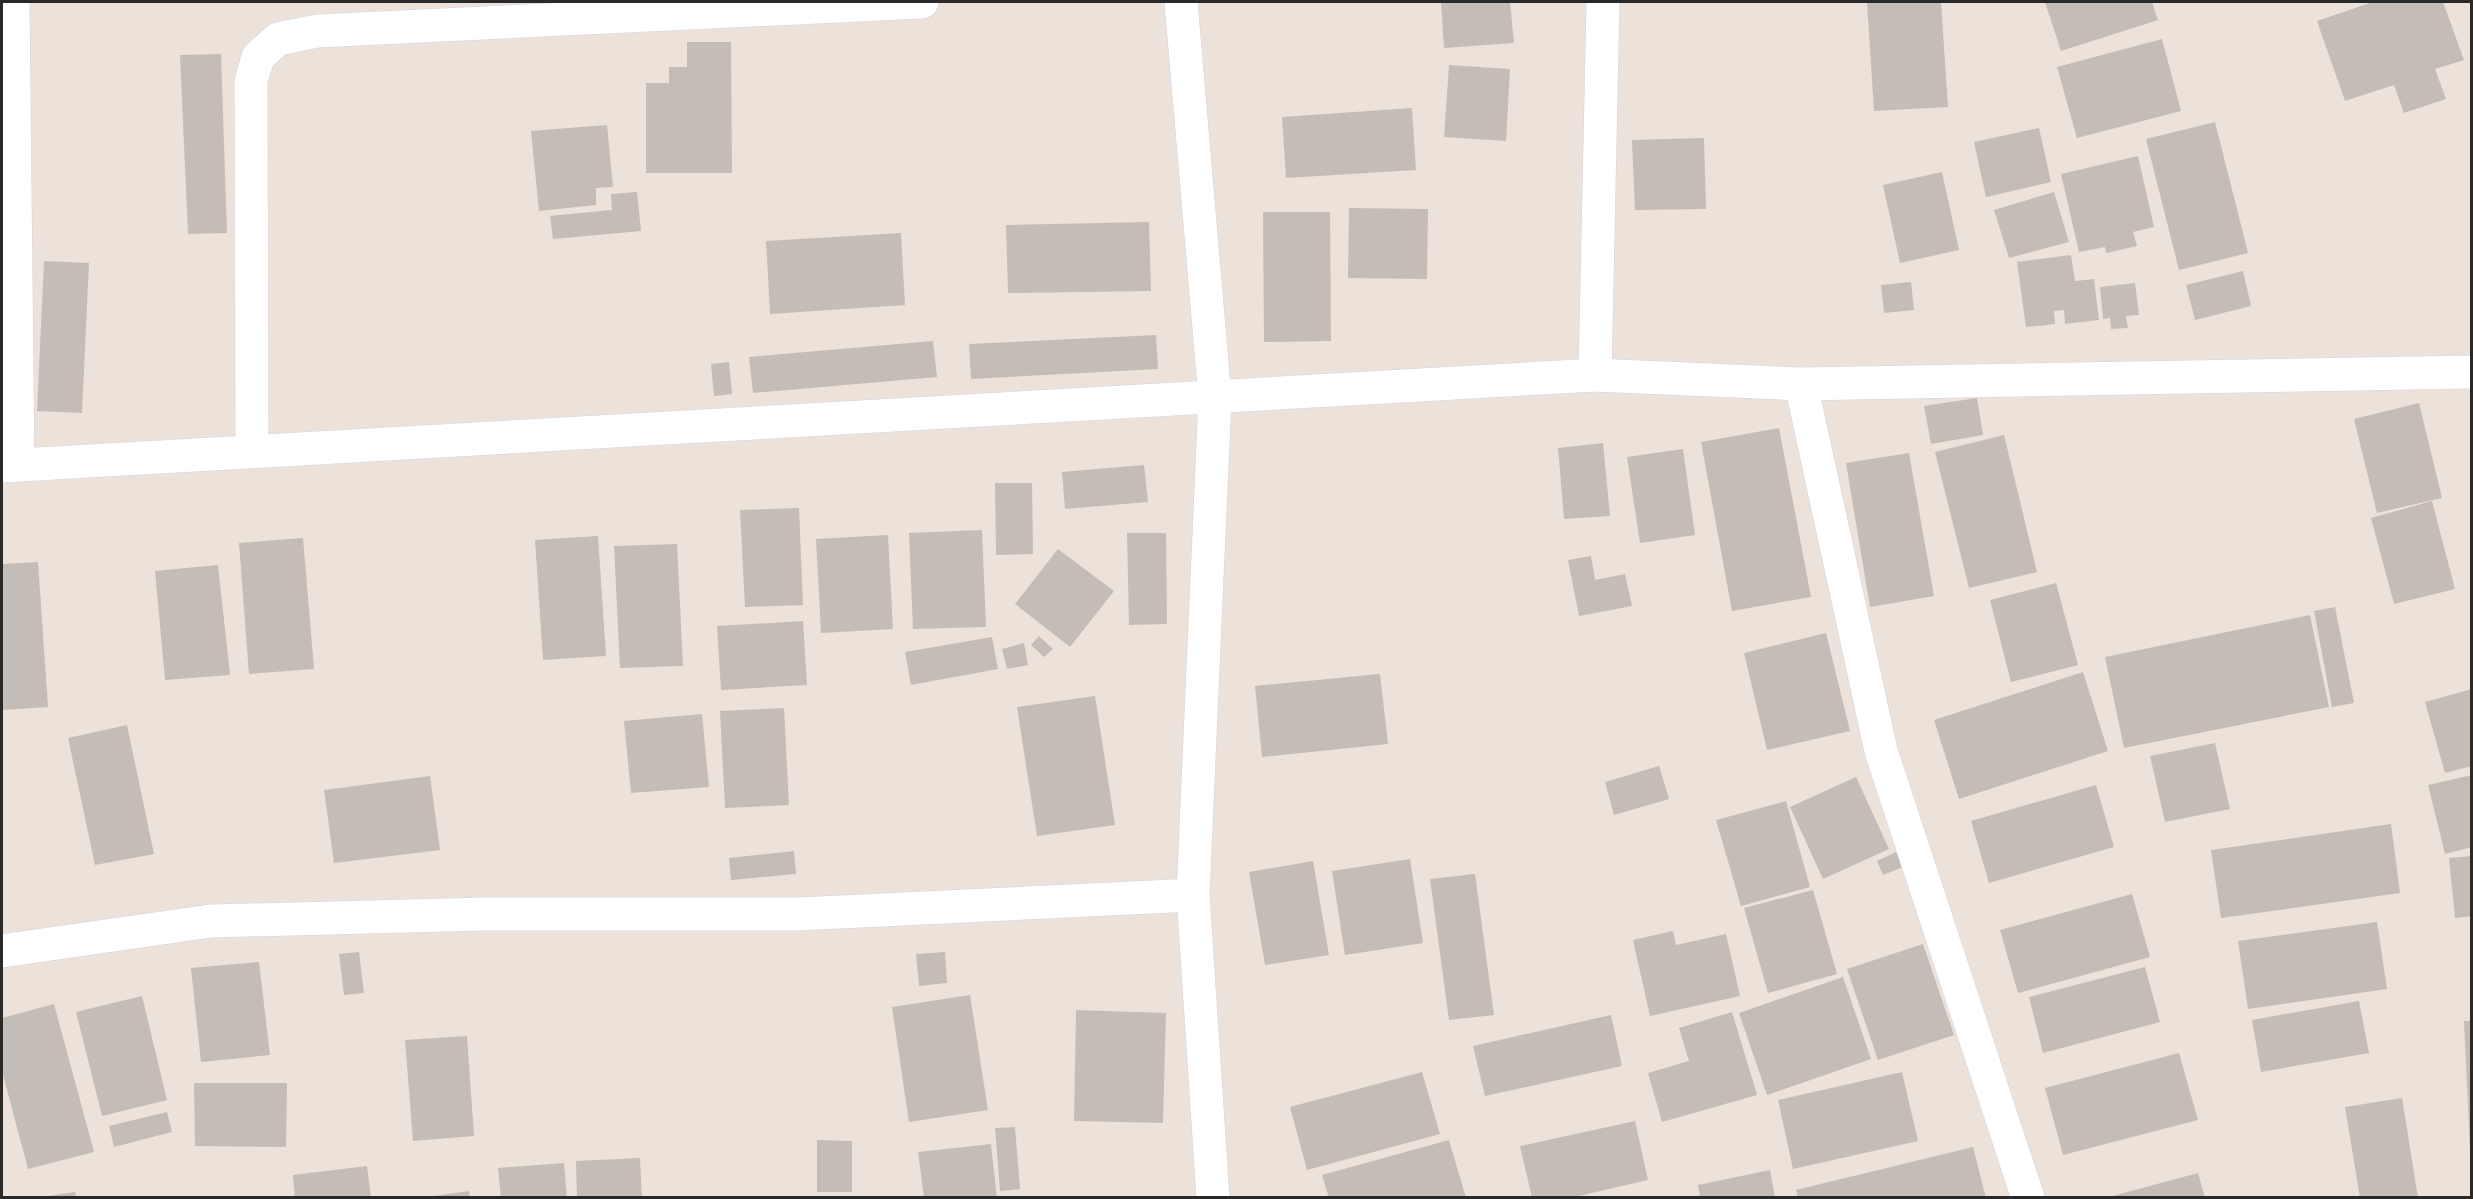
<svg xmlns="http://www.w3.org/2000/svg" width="2473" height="1199" font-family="'Fira Sans Condensed',sans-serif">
	<rect width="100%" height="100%" fill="#ece2d9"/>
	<g fill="#c4bcb6">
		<path d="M1441 2H1510L1514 43 1444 48Z"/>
		<path d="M1867 2H1941L1948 107 1874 111Z"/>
		<path d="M2045 2H2152L2158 20 2061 51Z"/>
		<path d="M2373 2H2443L2464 60 2435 69 2446 99 2404 113 2394 85 2345 101 2317 21Z"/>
		<path d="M2162 39 2181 111 2077 138 2057 67Z"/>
		<path d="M687 42H731L732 173H646V83H669V67H687Z"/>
		<path d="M221 54 227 233 188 234 180 55Z"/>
		<path d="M1449 65 1510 69 1506 141 1444 137Z"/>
		<path d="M1412 108 1416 170 1286 178 1282 117Z"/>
		<path d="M2215 122 2248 253 2179 270 2146 139Z"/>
		<path d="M607 125 613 187 596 188V205L539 211 531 131Z"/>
		<path d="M2039 128 2051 182 1986 197 1974 142Z"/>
		<path d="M1704 138 1706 209 1635 210 1632 140Z"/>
		<path d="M2138 156 2154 227 2133 232 2137 246 2106 253 2105 247 2079 252 2061 174Z"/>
		<path d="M1942 172 1959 250 1900 263 1883 185Z"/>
		<path d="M637 192 641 231 553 239 550 216 612 210 611 194Z"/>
		<path d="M2054 192 2069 242 2009 258 1994 210Z"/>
		<path d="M1349 208 1428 209 1427 279 1348 278Z"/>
		<path d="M1263 212H1330L1331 341 1264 342Z"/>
		<path d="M1149 222 1151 291 1008 293 1006 225Z"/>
		<path d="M901 233 905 305 770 314 766 241Z"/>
		<path d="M2071 255 2075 281 2094 279 2099 320 2065 324 2064 310 2054 311 2055 324 2026 327 2017 262Z"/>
		<path d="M44 261 89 263 82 413 37 411Z"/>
		<path d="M2243 271 2251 306 2195 320 2186 285Z"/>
		<path d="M1911 282 1914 310 1884 313 1881 285Z"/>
		<path d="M2135 283 2139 315 2126 316 2128 328 2111 329 2110 318 2103 319 2100 287Z"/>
		<path d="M1156 335 1158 369 971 379 969 344Z"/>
		<path d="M933 341 937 377 753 393 749 357Z"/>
		<path d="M729 362 732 394 714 396 711 364Z"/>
		<path d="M1977 398 1983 435 1931 444 1924 406Z"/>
		<path d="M2419 403 2442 498 2377 513 2354 419Z"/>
		<path d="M1779 428 1811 597 1732 611 1701 442Z"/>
		<path d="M2004 435 2037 572 1969 588 1935 452Z"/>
		<path d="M1603 443 1610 516 1564 519 1558 448Z"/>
		<path d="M1683 449 1695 535 1640 543 1627 457Z"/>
		<path d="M1909 453 1934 596 1870 607 1846 463Z"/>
		<path d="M1144 465 1148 502 1065 509 1062 472Z"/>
		<path d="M995 483H1032L1033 554 996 555Z"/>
		<path d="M2432 501 2455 589 2394 604 2371 518Z"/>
		<path d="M799 508 803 605 745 607 740 510Z"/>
		<path d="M982 530 986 627 913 629 909 533Z"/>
		<path d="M1127 533H1166L1167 624 1129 625Z"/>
		<path d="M888 535 893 629 821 633 816 539Z"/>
		<path d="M598 536 606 656 543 660 535 540Z"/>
		<path d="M303 538 314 669 249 674 239 543Z"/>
		<path d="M677 544 683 666 620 668 614 546Z"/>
		<path d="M1058 549 1114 591 1070 647 1015 604Z"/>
		<path d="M1591 556 1595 580 1625 574 1632 606 1579 616 1568 560Z"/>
		<path d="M38 562 48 707 2 710V564Z"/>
		<path d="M218 565 230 675 165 680 155 571Z"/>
		<path d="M2056 583 2078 665 2011 682 1990 600Z"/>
		<path d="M2335 607 2354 703 2332 707 2314 611Z"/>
		<path d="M2310 615 2329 707 2124 748 2105 657Z"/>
		<path d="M803 621 807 685 721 690 717 626Z"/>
		<path d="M1826 633 1850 731 1767 750 1744 653Z"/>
		<path d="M1039 636 1053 649 1044 657 1031 645Z"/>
		<path d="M992 637 998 669 911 685 905 652Z"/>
		<path d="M1024 643 1028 665 1007 669 1002 649Z"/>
		<path d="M2083 672 2108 751 1959 799 1934 720Z"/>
		<path d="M1380 674 1388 744 1262 757 1255 686Z"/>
		<path d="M2472 689V766L2445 773 2425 702Z"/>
		<path d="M1095 696 1115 825 1037 836 1017 707Z"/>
		<path d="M784 708 789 805 725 808 720 711Z"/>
		<path d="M702 714 709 787 631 793 624 721Z"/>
		<path d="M127 725 154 854 95 865 68 738Z"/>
		<path d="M2215 743 2230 809 2165 822 2150 756Z"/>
		<path d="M1659 766 1669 799 1614 815 1605 782Z"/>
		<path d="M2472 775V847L2445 854 2428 785Z"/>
		<path d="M430 776 440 850 334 863 324 790Z"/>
		<path d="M1856 777 1889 849 1823 879 1790 807Z"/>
		<path d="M2096 785 2114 847 1989 883 1971 821Z"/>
		<path d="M1786 801 1810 887 1741 906 1716 820Z"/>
		<path d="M2391 824 2400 893 2221 918 2211 850Z"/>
		<path d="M794 851 796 874 731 880 729 858Z"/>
		<path d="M1896 852 1903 867 1883 875 1877 861Z"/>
		<path d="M2472 856V916L2455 918 2449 858Z"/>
		<path d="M1410 859 1423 943 1345 955 1332 871Z"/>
		<path d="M1313 861 1329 955 1265 965 1249 872Z"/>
		<path d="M1475 874 1494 1015 1449 1020 1430 879Z"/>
		<path d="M1813 890 1837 974 1768 993 1744 908Z"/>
		<path d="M2132 894 2150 957 2018 993 2000 930Z"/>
		<path d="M2377 922 2387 989 2248 1009 2238 941Z"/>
		<path d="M1673 931 1676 945 1726 934 1740 996 1650 1016 1633 940Z"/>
		<path d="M1923 944 1954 1035 1878 1060 1847 969Z"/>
		<path d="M359 952 364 993 344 995 339 954Z"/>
		<path d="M945 952 947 983 919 986 916 954Z"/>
		<path d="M259 962 270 1055 201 1062 191 968Z"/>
		<path d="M2145 967 2160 1022 2043 1053 2029 997Z"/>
		<path d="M1843 977 1871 1059 1767 1095 1739 1013Z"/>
		<path d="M970 995 988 1110 909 1122 892 1007Z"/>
		<path d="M142 996 167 1100 102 1116 76 1012Z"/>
		<path d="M2359 1001 2369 1053 2261 1072 2252 1020Z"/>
		<path d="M54 1004 94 1152 28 1169 2 1071V1018Z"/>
		<path d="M1076 1010 1166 1013 1163 1123 1074 1121Z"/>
		<path d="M1732 1012 1757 1095 1662 1122 1648 1073 1689 1061 1679 1028Z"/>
		<path d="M1611 1015 1622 1066 1485 1096 1473 1046Z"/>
		<path d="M2464 1021H2472V1150H2470Z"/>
		<path d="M467 1036 474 1136 413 1141 405 1040Z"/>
		<path d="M2179 1053 2198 1120 2063 1155 2045 1088Z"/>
		<path d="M1422 1072 1440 1134 1307 1170 1290 1107Z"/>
		<path d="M1902 1072 1918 1141 1793 1169 1778 1100Z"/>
		<path d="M194 1083H287L286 1147 195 1146Z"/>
		<path d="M2402 1098 2418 1198H2360L2345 1107Z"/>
		<path d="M167 1112 172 1132 114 1147 109 1126Z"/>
		<path d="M1635 1121 1648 1180 1570 1198H1532L1520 1146Z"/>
		<path d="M1015 1127 1020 1189 1000 1191 995 1128Z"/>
		<path d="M817 1140 852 1141V1192H817Z"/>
		<path d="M1449 1140 1466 1198H1329L1322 1175Z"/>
		<path d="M991 1144 997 1198H924L918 1152Z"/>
		<path d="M1973 1147 1986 1198H1798L1796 1190Z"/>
		<path d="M640 1158 642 1198H577L576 1161Z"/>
		<path d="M564 1163 567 1198H501L498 1168Z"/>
		<path d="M367 1166 371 1198H295L293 1175Z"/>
		<path d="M1770 1170 1775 1198H1700L1698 1185Z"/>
		<path d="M2198 1173 2205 1198H2109V1197Z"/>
		<path d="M469 1191 470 1198H434V1196Z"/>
		<path d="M75 1192 76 1198H48V1196Z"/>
	</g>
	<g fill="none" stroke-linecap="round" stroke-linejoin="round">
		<defs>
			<g id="street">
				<path d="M13 2 18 464"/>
				<path d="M1181 2 1215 398 1193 895 1213 1198"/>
				<path d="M1595 375 1603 2"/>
				<path d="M1801 384 1881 751 2028 1198"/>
				<path d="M252 450 251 81 258 57 278 39 317 31 922 2"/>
				<path d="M2 466 1595 375 1801 384 2472 372"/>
				<path d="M2 951 211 921 484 914H798L1193 895"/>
			</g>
		</defs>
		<use href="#street" stroke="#cfd4e2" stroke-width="34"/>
		<use href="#street" stroke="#fff" stroke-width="33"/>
	</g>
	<rect width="2473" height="1199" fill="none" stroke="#292929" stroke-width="6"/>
</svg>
